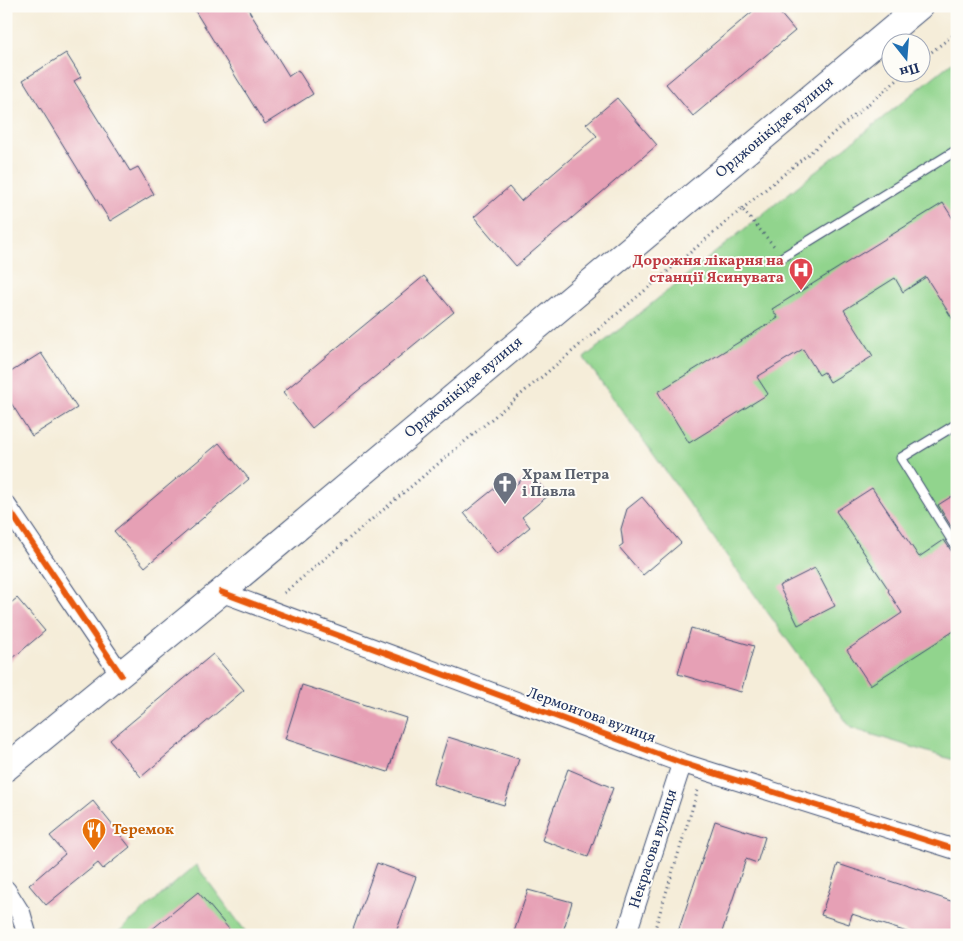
<svg xmlns="http://www.w3.org/2000/svg" width="963" height="941" font-family="Vollkorn,serif">
	<rect width="100%" height="100%" fill="#fdfcf7"/>
	<filter id="ink" filterUnits="userSpaceOnUse"><feTurbulence type="fractalNoise" baseFrequency=".02" numOctaves="2"/><feDisplacementMap in="SourceGraphic" scale="10" xChannelSelector="R" yChannelSelector="G"/><feConvolveMatrix kernelMatrix="1 2 1 2 8 2 1 2 1" color-interpolation-filters="sRGB"/></filter>
	<filter id="wash" filterUnits="userSpaceOnUse"><feTurbulence type="fractalNoise" baseFrequency=".0096" numOctaves="4" result="noise"/><feDisplacementMap in="SourceGraphic" scale="20" xChannelSelector="R" yChannelSelector="G"/><feGaussianBlur stdDeviation="1.12" result="paint"/><feColorMatrix in="noise" values="0 0 0 0 0 0 0 0 0 0 0 0 0 0 0 0 0 1.4 0 .05"/><feComposite in="paint" operator="in"/></filter>
	<g filter="url(#wash)">
		<rect width="100%" height="100%" fill="#f5edd9"/>
		<g fill="#91d48d" stroke="#568276">
			<path d="M957 58V761L851 728 584 358Z"/>
			<path d="M196 865 248 935H115Z"/>
		</g>
		<g id="blocks">
			<g fill="#e6a0b5">
				<path d="M192 6H246L289 76 298 70 313 94 265 124Z"/>
				<path d="M759 6H774L795 31 693 116 666 84Z"/>
				<path d="M66 53 81 77 74 81 130 171 138 167 154 194 110 221 23 80Z"/>
				<path d="M617 98 657 145 516 266 474 217 509 187 521 201 597 136 586 124Z"/>
				<path d="M943 203 957 225V326L926 277 903 292 895 278 844 310 873 356 830 382 824 372 819 375 803 349 757 377 768 394 689 443 658 392 778 318 772 309Z"/>
				<path d="M424 276 454 312 312 428 283 392Z"/>
				<path d="M41 353 77 408 32 436 6 395V375Z"/>
				<path d="M219 443 249 479 145 567 114 531Z"/>
				<path d="M530 473 549 495 522 517 530 527 497 554 464 513 495 488 502 496Z"/>
				<path d="M872 488 919 557 944 540 952 552 957 554V629L870 685 847 650 902 613 888 591 889 590 836 511Z"/>
				<path d="M957 493V536L938 505Z"/>
				<path d="M642 497 681 543 643 575 619 547 623 544 621 529 627 509Z"/>
				<path d="M815 568 835 606 798 625 779 586Z"/>
				<path d="M17 598 45 631 6 664V607Z"/>
				<path d="M691 628 754 646 741 692 678 674Z"/>
				<path d="M213 654 244 690 141 777 110 740Z"/>
				<path d="M302 685 406 718 388 772 285 739Z"/>
				<path d="M448 737 519 759 504 805 433 784Z"/>
				<path d="M568 769 613 788 588 857 542 840Z"/>
				<path d="M93 801 130 847 103 869 98 863 46 905 29 885 65 854 50 836Z"/>
				<path d="M715 821 765 837 757 863 746 859 721 935H677Z"/>
				<path d="M377 863 416 877 395 935H351Z"/>
				<path d="M838 864 957 903V935H916L852 914 849 924 821 915Z"/>
				<path d="M528 890 572 902 562 935H513Z"/>
				<path d="M198 892 234 935H145Z"/>
			</g>
		</g>
	</g>
	<g filter="url(#ink)">
		<use href="#blocks" fill-opacity="0" stroke="#3c4c70" stroke-width="1"/>
		<g fill="none" stroke-linecap="round" stroke-linejoin="round">
			<defs>
				<g id="lane">
					<path d="M783 257 957 150"/>
					<path d="M957 424 901 458 957 548"/>
				</g>
				<g id="street">
					<path d="M6 505 121 675"/>
					<path d="M221 592 682 763 957 850"/>
					<path d="M6 890 21 914 27 935"/>
					<path d="M626 935 682 763"/>
				</g>
				<path id="secondary" d="M6 768 221 592 920 6"/>
			</defs>
			<use href="#lane" stroke="#3c4c70" stroke-width="11"/>
			<use href="#street" stroke="#3c4c70" stroke-width="21"/>
			<use href="#secondary" stroke="#3c4c70" stroke-width="28"/>
			<g stroke="#3c4c70" stroke-width="3" stroke-dasharray="1 4" stroke-linecap="butt">
				<path d="M920 61 957 32"/>
				<path d="M742 209 907 72"/>
				<path d="M791 269 804 290"/>
				<path d="M284 593 742 209 774 246"/>
				<path d="M653 935 698 790"/>
			</g>
			<use href="#lane" stroke="#fff" stroke-width="9"/>
			<use href="#street" stroke="#fff" stroke-width="19"/>
			<use href="#secondary" stroke="#fff" stroke-width="26"/>
			<defs>
				<g id="cycleway">
					<path d="M6 505 121 675"/>
					<path d="M221 592 682 763 957 850"/>
				</g>
			</defs>
			<use href="#cycleway" stroke="#fdfcf7" stroke-width="9"/>
			<use href="#cycleway" stroke="#e8590c" stroke-width="6"/>
		</g>
	</g>
	<defs>
		<symbol id="hospital-pin" viewBox="-11 -11 22 30"><path d="M0 17L-7.5 6A9.5 9.5 0 1 1 7.5 6Z" fill="#e0444e" stroke="#fdfcf7"/><path d="M-5-5h3v3.5h4V-5h3V5h-3V1.5h-4V5h-3Z" fill="#fff"/></symbol>
		<symbol id="church-pin" viewBox="-11 -11 22 30"><path d="M0 17L-7.5 6A9.5 9.5 0 1 1 7.5 6Z" fill="#6b7280" stroke="#fdfcf7"/><path d="M-1.2-6h2.4v3.5h3.3v2.4h-3.3V6h-2.4V-.1h-3.3v-2.4h3.3Z" fill="#fff"/></symbol>
		<symbol id="restaurant-pin" viewBox="-11 -11 22 30"><path d="M0 17L-7.5 6A9.5 9.5 0 1 1 7.5 6Z" fill="#e8710a" stroke="#fdfcf7"/><path d="M-5-6h1v4h1v-4h1v4h1v-4h1v5L-1.5 .5V6h-2V.5L-5-1ZM5-6V6H3V1.5H1.5Q1.5-4 5-6Z" fill="#fff"/></symbol>
	</defs>
	<g fill-rule="evenodd">
		<use href="#hospital-pin" x="787" y="256" width="28" height="38"/>
		<use href="#church-pin" x="491" y="470" width="28" height="38"/>
		<use href="#restaurant-pin" x="80" y="816" width="28" height="38"/>
	</g>
	<g text-anchor="middle" dominant-baseline="central" stroke-width="4" stroke-linejoin="round" paint-order="stroke">
		<g font-size="15" fill="#1b2f5e" stroke="#fdfcf7">
			<text transform="translate(775 128) rotate(-40)">Орджонікідзе вулиця</text>
			<text transform="translate(464 388) rotate(-40)">Орджонікідзе вулиця</text>
			<text transform="translate(591 716) rotate(20)">Лермонтова вулиця</text>
			<text transform="translate(654 849) rotate(-72)">Некрасова вулиця</text>
		</g>
		<g font-size="15" font-weight="bold" fill="#be3a42" stroke="#fdfcf7" text-anchor="end">
			<text x="784" y="261">Дорожня лікарня на<tspan x="784" dy="17">станції Ясинувата</tspan></text>
		</g>
		<g font-size="15" font-weight="bold" fill="#5b616d" stroke="#fdfcf7" text-anchor="start">
			<text x="522" y="475">Храм Петра<tspan x="522" dy="17">і Павла</tspan></text>
		</g>
		<g font-size="15" font-weight="bold" fill="#c56008" stroke="#fdfcf7" text-anchor="start">
			<text x="112" y="830">Теремок</text>
		</g>
	</g>
	<rect width="963" height="941" fill="none" stroke="#fdfcf7" stroke-width="25"/>
	<g transform="translate(906 58) rotate(163)"><circle r="24" fill="#fdfcf7" stroke="#a3aaba"/>
	<path d="M0-4L9 19L0 12L-9 19Z" fill="#1f6fb2"/>
	<text y="-8" font-size="14" font-weight="bold" text-anchor="middle" fill="#1b2f5e">Пн</text>
	</g>
</svg>
